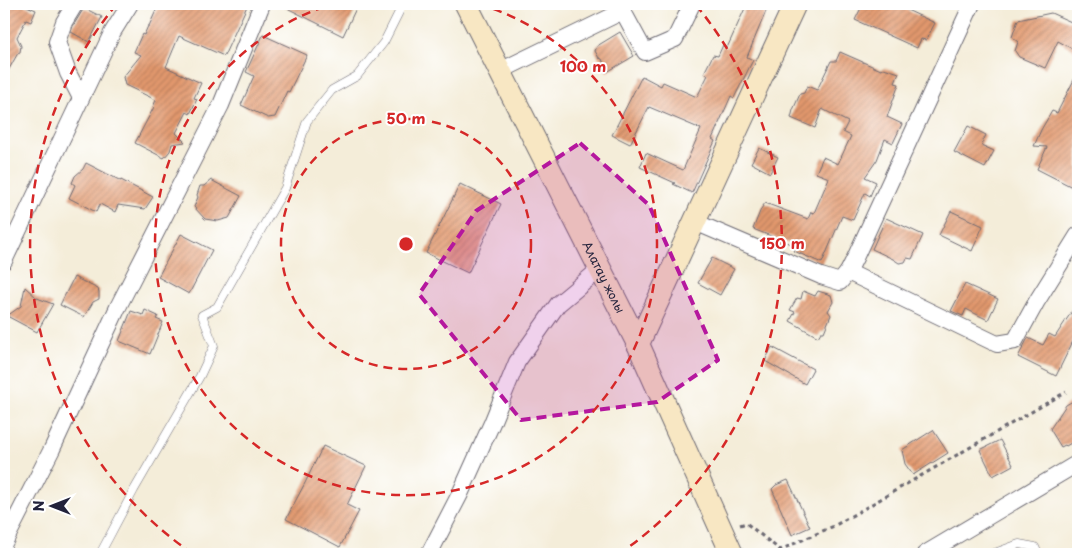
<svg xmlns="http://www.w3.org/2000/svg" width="1082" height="558" font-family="'Playpen Sans',sans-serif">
	<defs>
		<pattern id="building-hatch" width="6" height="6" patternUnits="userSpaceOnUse" patternTransform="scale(1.25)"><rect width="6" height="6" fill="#e2986d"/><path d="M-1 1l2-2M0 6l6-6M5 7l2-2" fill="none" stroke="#b77c5b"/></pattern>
	</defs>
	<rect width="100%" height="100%" fill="#fff"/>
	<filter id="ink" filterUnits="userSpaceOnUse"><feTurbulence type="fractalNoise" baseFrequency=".02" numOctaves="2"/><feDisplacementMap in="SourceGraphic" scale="10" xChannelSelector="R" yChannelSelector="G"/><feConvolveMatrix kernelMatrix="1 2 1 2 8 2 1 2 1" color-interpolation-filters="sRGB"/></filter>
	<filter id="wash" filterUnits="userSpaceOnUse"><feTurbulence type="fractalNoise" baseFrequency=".0096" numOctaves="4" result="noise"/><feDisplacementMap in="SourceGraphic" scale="20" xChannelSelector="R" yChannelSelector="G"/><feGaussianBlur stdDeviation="1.12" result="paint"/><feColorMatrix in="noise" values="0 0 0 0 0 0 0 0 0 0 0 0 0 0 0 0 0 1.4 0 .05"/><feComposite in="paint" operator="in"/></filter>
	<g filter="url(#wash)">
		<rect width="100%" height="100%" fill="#f4edd9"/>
		<g id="blocks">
			<g fill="url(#building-hatch)">
				<path d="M4 4H22L36 10 31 22 26 20 17 37 21 46 20 52 18 53 4 78Z"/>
				<path d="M159 4H248L224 56 179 36 166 67 201 83 194 98 197 99 190 114 187 112 176 133 185 142 172 144 170 151 164 158 135 143 154 107H153L156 100 125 85 123 77 141 55 134 52 142 34 144 35 148 26H149Z"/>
				<path d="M279 4H358L343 36Z"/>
				<path d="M752 4H769L747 57 753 60 734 98 731 96 712 139 715 141 692 193 673 184 675 183 640 167 646 153 683 170 701 129 649 107 630 144 612 135 642 76 661 86 663 82 697 97 708 75 704 73 713 55 718 56 723 45 727 48 746 6Z"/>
				<path d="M863 4H894L935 23 926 40 921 39 917 48 855 20Z"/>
				<path d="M84 8 102 17 89 42 71 32 73 26Z"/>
				<path d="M1051 13 1078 25V52L1058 41 1045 68 1019 57 1015 51 1018 42 1012 37 1018 20Z"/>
				<path d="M620 32 634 56 607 72 602 59 599 58 595 51 597 46Z"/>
				<path d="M263 35 307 55 289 92 287 91 275 117 268 118 241 105 254 76 246 72Z"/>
				<path d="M840 52 881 70 884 68 899 73 895 83 899 84 887 117 902 124 893 143 885 139 877 160 865 177 876 182 870 196 865 193 853 220 842 216 822 263 794 251 796 246 753 229 761 209 765 203 808 219 811 212 814 213 829 178 816 173 823 157 838 164 851 136 843 132 848 122 822 109 815 128 791 118 793 110 800 94 804 93 807 86 817 90 831 61H836Z"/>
				<path d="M1078 72V190L1037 169 1047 147 1034 146 1041 130 1052 111 1057 113Z"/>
				<path d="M968 126 986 135 981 145 994 151 985 168 954 152Z"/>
				<path d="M759 148 778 157 770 173 751 163Z"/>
				<path d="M86 163 121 181V180L153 197 145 209 118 205 115 212 100 204 96 212 69 198 75 185 72 183 75 176 83 169Z"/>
				<path d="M211 180 241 196 229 218 218 221 205 219 194 207 198 197 197 195 200 186H204Z"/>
				<path d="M460 184 501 204 468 273 426 253Z"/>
				<path d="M951 211 983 226 972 251 939 235Z"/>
				<path d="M886 218 923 235 912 259 907 258 905 262 899 263 893 259 872 249Z"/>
				<path d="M181 234 212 250 189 294 158 277Z"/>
				<path d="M712 258 734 269 720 295 698 283Z"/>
				<path d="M74 277 98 289 99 292V299L93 302 84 317 60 305Z"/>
				<path d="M965 284 998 299 988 320 966 309 963 316 951 311Z"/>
				<path d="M25 287 37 298 53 304 37 332 7 316 21 306Z"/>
				<path d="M803 291 815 296 818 291 831 295 833 302 828 311 831 315 824 332H821L818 337 790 321 795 312 790 310 797 298 801 299Z"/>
				<path d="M1078 302V331L1056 376 1018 357 1028 338 1043 345 1049 334 1055 337Z"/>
				<path d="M145 310 158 316 156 319 163 322 150 354 119 341 131 311 143 315Z"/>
				<path d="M772 347 813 369 805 384 765 361Z"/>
				<path d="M1078 398V439L1066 446 1065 445 1061 447 1050 429 1066 405Z"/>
				<path d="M933 430 948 453 913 475 905 464 902 450Z"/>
				<path d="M1000 440 1013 465 993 476 980 450Z"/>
				<path d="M323 446 366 466 347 505 359 511 340 547 286 519 305 483Z"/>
				<path d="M788 480 810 527 792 535 772 489 776 485Z"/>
			</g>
		</g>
	</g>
	<g filter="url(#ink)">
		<use href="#blocks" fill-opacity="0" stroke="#6c6972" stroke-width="1"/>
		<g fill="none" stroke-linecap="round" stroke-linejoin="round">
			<defs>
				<g id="lane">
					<path d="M100 554 134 490 200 376 214 346 202 315 217 307 285 188 307 121 332 90 357 76 384 42 399 12V4"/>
					<path d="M992 554 1019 544 1035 547 1038 554"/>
				</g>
				<g id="street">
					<path d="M75 4 64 22 57 42 68 73 81 98"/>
					<path d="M619 4 645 52 675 39 692 4"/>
					<path d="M500 71 623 11"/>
					<path d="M695 222 821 276 840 282 848 272 855 258 972 4"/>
					<path d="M4 261 112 33 130 4"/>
					<path d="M848 272 997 344 1015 341 1037 301 1078 235"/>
					<path d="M4 543 52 449 118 307 221 105 262 4"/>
					<path d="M429 554 460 494 492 423 517 362 558 304 600 269"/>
					<path d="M925 554 1078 463"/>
				</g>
				<g id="secondary">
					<path id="s1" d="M466 4 638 344 732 554"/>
					<path d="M638 344 795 4"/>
				</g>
			</defs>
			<use href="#lane" stroke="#6c6972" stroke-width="9"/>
			<use href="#street" stroke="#6c6972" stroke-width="18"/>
			<use href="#secondary" stroke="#6c6972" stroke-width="24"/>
			<path stroke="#6c6972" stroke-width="3" stroke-dasharray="4 4" stroke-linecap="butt" d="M740 525 746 523 780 550 834 526 1066 392"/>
			<use href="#lane" stroke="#fff" stroke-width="8"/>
			<use href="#street" stroke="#fff" stroke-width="16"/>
			<use href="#secondary" stroke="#f8e7c3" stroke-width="22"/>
		</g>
	</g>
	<path fill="#b5179e" fill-opacity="0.2" stroke="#b5179e" stroke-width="4" stroke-dasharray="10 6" stroke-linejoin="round" d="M580 143 649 205 718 360 657 402 521 420 419 294 476 211Z"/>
	<g fill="none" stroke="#d62828" stroke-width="2.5" stroke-dasharray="9 6">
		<circle cx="406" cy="244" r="125"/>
		<path d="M479 4A251 251 0 1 1 333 4"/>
		<path d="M193 554A376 376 0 0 1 116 5M696 5A376 376 0 0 1 619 554"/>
	</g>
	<g text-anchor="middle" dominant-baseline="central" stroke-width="4" stroke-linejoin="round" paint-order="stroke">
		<g font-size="12" fill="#22223b" stroke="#fff">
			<text stroke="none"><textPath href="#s1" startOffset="306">Алатау жолы</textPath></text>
		</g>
	</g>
	<circle cx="406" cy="244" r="8" fill="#d62828" stroke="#fff" stroke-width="2.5"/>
	<g font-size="15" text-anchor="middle" font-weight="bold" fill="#d62828" stroke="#fff" stroke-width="4" stroke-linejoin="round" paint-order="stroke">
		<text x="583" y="72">100 m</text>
		<text x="406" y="124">50 m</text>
		<text x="782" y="249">150 m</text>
	</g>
	<rect width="1082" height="558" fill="none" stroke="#fff" stroke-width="20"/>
	<g transform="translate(52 506) rotate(270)" stroke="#ffffff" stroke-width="4" paint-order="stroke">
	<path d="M0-4L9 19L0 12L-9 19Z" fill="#22223b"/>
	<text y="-8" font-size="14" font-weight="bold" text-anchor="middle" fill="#22223b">N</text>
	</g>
</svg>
